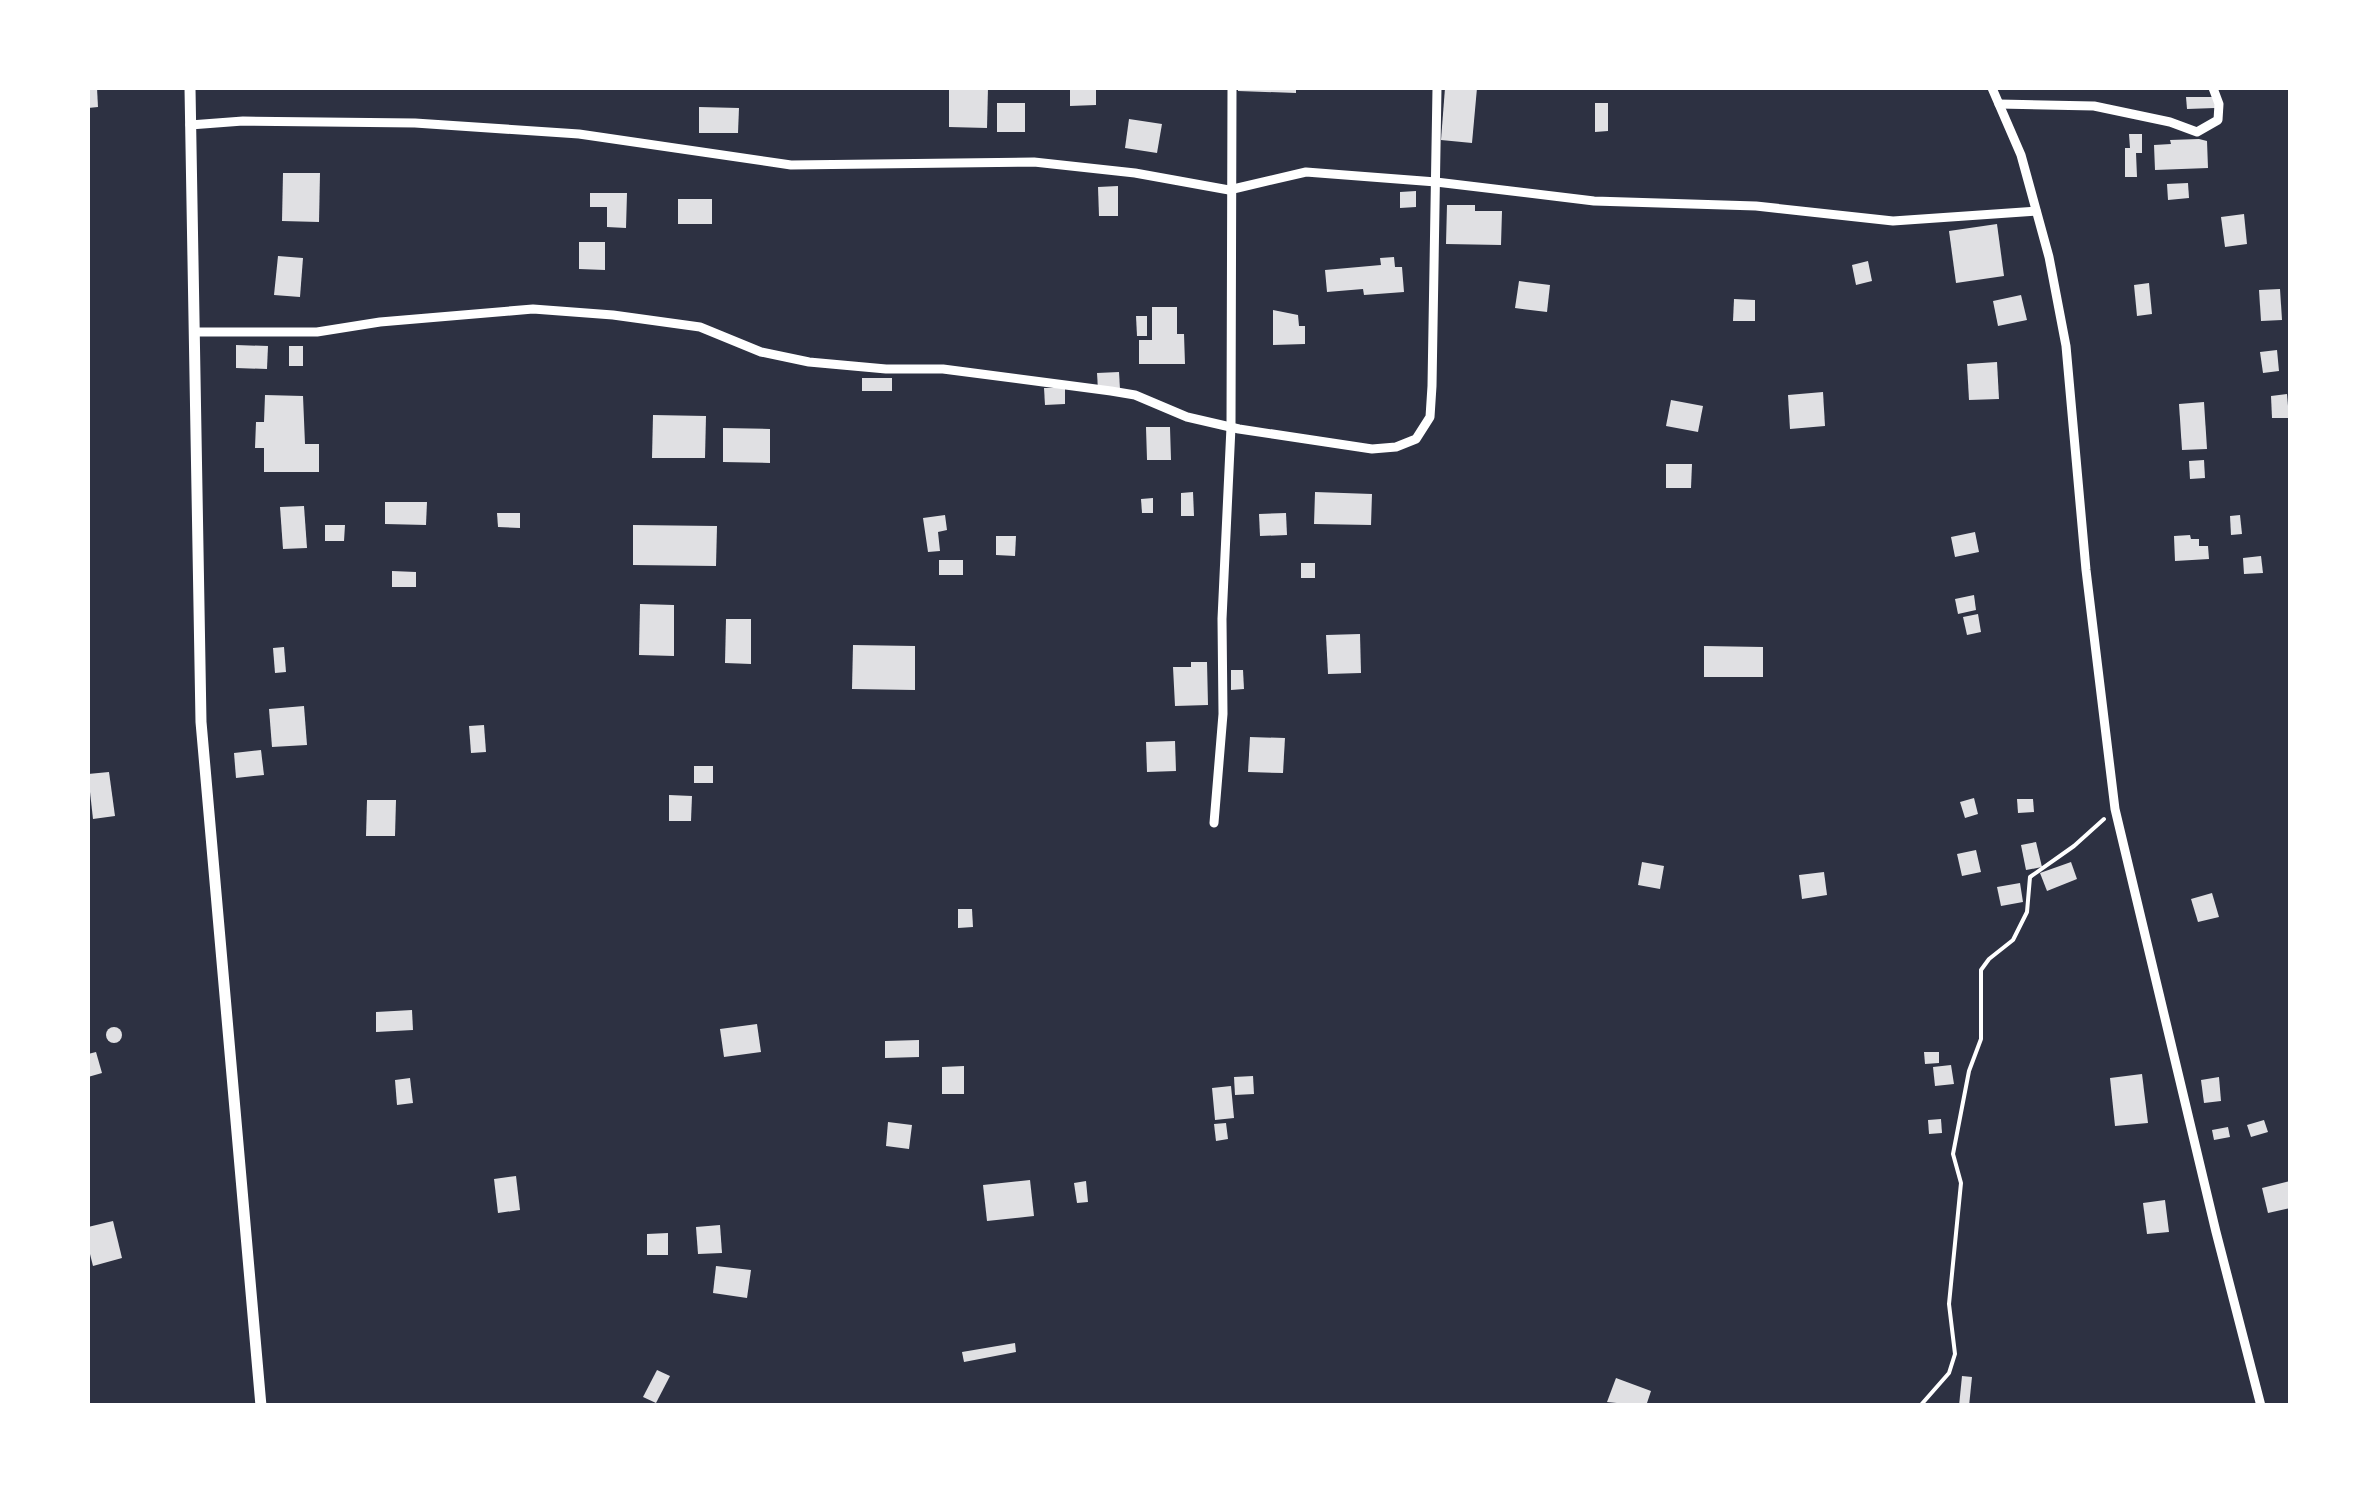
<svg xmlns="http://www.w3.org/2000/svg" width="2378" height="1493" font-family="Karla,sans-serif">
	<rect width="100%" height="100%" fill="#2d3142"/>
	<g fill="#e0e0e3">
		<path d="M88 88H97L98 107 88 108Z"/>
		<path d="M949 88H988L987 128 949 127Z"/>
		<path d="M1096 88V105L1070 106V89Z"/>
		<path d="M1238 88H1296V93L1238 91Z"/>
		<path d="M1445 88H1477L1472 143 1441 140Z"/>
		<path d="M2186 97H2215V108L2187 109Z"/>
		<rect x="997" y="103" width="28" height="29"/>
		<path d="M1595 103H1608V131L1595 132Z"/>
		<path d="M699 107 739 108 738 133H699Z"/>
		<path d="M1129 119 1162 124 1157 153 1125 148Z"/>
		<path d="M2129 134H2142V153H2136L2137 177H2125V148H2130Z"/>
		<path d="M2199 139 2207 141 2208 168 2155 170 2154 145 2171 144 2170 140Z"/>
		<path d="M283 173H320L319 222 282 221Z"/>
		<path d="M2188 183 2189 198 2168 200 2167 184Z"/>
		<path d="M1118 186V216H1099L1098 187Z"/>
		<path d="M1416 191V207L1400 208V192Z"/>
		<path d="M590 193H627L626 228 607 227V207H590Z"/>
		<rect x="678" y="199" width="34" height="25"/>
		<path d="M1447 205H1475V211H1502L1501 245 1446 244Z"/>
		<path d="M2244 214 2247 244 2225 247 2221 217Z"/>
		<path d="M1997 224 2004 276 1956 283 1949 231Z"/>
		<path d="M579 242H605V270L579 269Z"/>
		<path d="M278 256 303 258 300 297 274 295Z"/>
		<path d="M1394 257 1395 267H1402L1404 292 1364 295 1363 289 1327 292 1325 270 1381 265 1380 258Z"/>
		<path d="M1868 261 1872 281 1856 285 1852 265Z"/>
		<path d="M1519 281 1550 285 1547 312 1515 308Z"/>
		<path d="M2149 283 2152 314 2137 316 2134 285Z"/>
		<path d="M2280 289 2282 320 2261 321 2259 290Z"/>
		<path d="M2021 295 2027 320 1998 326 1993 301Z"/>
		<path d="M1734 299 1755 300V321H1733Z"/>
		<path d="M1152 307H1177V334H1184L1185 364H1139V340H1152Z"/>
		<path d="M1273 310 1298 315 1299 326H1305V344L1273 345Z"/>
		<path d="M1136 316H1147V336H1137Z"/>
		<path d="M236 345 268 346 267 369 236 368Z"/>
		<rect x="289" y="346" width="14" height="20"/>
		<path d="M2277 350 2279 371 2263 373 2260 352Z"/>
		<path d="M1997 362 1999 399 1969 400 1967 364Z"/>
		<path d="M1119 372 1120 389 1098 390 1097 373Z"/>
		<rect x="862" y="378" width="30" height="13"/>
		<path d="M1044 388H1065V404L1045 405Z"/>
		<path d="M1823 392 1825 426 1790 429 1788 395Z"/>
		<path d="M2287 394 2289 418H2272L2271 396Z"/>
		<path d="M265 395 303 396 305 444H319V472H264V448H255L256 422H264Z"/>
		<path d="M1671 400 1703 406 1698 432 1666 426Z"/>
		<path d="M2204 402 2207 449 2182 450 2179 404Z"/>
		<path d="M653 415 706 416 705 458H652Z"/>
		<path d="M1146 427H1170L1171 460H1147Z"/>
		<path d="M723 428 770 429V463L723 462Z"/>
		<path d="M2204 460 2205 478 2190 479 2189 461Z"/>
		<path d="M1666 464H1692L1691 488H1666Z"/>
		<path d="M1193 492 1194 516H1181V493Z"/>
		<path d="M1315 492 1372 494 1371 525 1314 524Z"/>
		<path d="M1153 498V513H1142L1141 499Z"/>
		<path d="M385 502H427L426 525 385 524Z"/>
		<path d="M304 506 307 548 283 549 280 507Z"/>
		<path d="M497 513H520V528L498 527Z"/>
		<path d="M1286 513 1287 535 1260 536 1259 514Z"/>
		<path d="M945 515 947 530 938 532 940 551 928 552 923 518Z"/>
		<path d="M2240 515 2242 534 2231 535 2230 516Z"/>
		<path d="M325 525H345L344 541H325Z"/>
		<path d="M633 525 717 526 716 566 633 565Z"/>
		<path d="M1975 532 1979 552 1955 557 1951 537Z"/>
		<path d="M2190 535 2191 539H2199V546H2208L2209 559 2175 561 2174 536Z"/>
		<path d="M996 536H1016L1015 556 996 555Z"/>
		<path d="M2261 556 2263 573 2244 574 2243 558Z"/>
		<rect x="939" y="560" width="24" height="15"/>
		<rect x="1301" y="563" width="14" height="15"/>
		<path d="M392 571 416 572V587H392Z"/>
		<path d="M1974 595 1976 610 1958 614 1955 599Z"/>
		<path d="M640 604 674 605V656L639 655Z"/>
		<path d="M1978 614 1981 632 1967 635 1963 617Z"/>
		<path d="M726 619H751V664L725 663Z"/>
		<path d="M1360 634 1361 673 1328 674 1326 635Z"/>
		<path d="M853 645 915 646V690L852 689Z"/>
		<path d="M1704 646 1763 647V677H1704Z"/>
		<path d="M284 647 286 672 275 673 273 648Z"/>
		<path d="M1191 662H1207L1208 705 1175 706 1173 667H1191Z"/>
		<path d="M1231 670H1243L1244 689 1231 690Z"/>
		<path d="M304 706 307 745 272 747 269 709Z"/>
		<path d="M484 725 486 752 471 753 469 726Z"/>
		<path d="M1250 737 1285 738 1283 773 1248 772Z"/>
		<path d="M1175 741 1176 771 1147 772 1146 742Z"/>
		<path d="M261 750 264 775 236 778 234 753Z"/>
		<rect x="694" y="766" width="19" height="17"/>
		<path d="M109 772 115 816 93 819 88 774Z"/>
		<path d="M669 795 692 796 691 821H669Z"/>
		<path d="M1974 798 1978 814 1965 818 1960 802Z"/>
		<path d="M2017 799H2033L2034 812 2018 813Z"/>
		<path d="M367 800H396L395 836H366Z"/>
		<path d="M2036 842 2042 867 2026 870 2021 845Z"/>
		<path d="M1976 850 1981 872 1962 876 1957 854Z"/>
		<path d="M1642 862 1664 866 1660 889 1638 885Z"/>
		<path d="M2071 862 2077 879 2047 891 2040 873Z"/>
		<path d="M1824 872 1827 895 1802 899 1799 875Z"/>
		<path d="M2020 883 2023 902 2001 906 1997 887Z"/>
		<path d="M2212 893 2219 917 2198 922 2191 899Z"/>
		<path d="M958 909H972L973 927 958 928Z"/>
		<path d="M412 1010 413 1030 376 1032V1012Z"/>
		<path d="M757 1024 761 1052 724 1057 720 1029Z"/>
		<circle cx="114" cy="1035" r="8"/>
		<path d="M919 1040V1057L885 1058V1041Z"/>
		<path d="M96 1052 102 1073 88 1077V1054Z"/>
		<path d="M1924 1052H1939V1063L1925 1064Z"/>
		<path d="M1951 1065 1954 1084 1935 1086 1933 1067Z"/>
		<path d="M964 1066V1094H942V1067Z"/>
		<path d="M2142 1074 2148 1123 2115 1126 2110 1078Z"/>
		<path d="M1253 1076 1254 1094 1235 1095 1234 1077Z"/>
		<path d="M2219 1077 2221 1101 2204 1103 2201 1080Z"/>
		<path d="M410 1078 413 1103 397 1105 395 1080Z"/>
		<path d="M1231 1086 1234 1118 1215 1120 1212 1088Z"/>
		<path d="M1941 1119 1942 1133 1929 1134 1928 1120Z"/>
		<path d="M2264 1120 2268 1132 2251 1137 2247 1125Z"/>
		<path d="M888 1122 912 1125 909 1149 886 1146Z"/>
		<path d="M1226 1123 1228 1139 1216 1141 1214 1124Z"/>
		<path d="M2228 1127 2230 1137 2214 1140 2212 1130Z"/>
		<path d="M516 1176 520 1210 498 1213 494 1179Z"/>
		<path d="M1030 1180 1034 1216 987 1221 983 1185Z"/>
		<path d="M1086 1181 1088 1202 1077 1203 1074 1183Z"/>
		<path d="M2290 1181V1208L2268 1213 2262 1188Z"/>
		<path d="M2165 1200 2169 1232 2147 1234 2143 1203Z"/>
		<path d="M113 1221 122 1258 93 1266 88 1246V1227Z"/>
		<path d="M720 1225 722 1253 698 1254 696 1227Z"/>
		<path d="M668 1233V1255H647V1234Z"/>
		<path d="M716 1266 751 1270 747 1298 713 1293Z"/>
		<path d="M1015 1343 1016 1352 964 1362 962 1352Z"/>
		<path d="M657 1370 670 1376 656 1403 643 1397Z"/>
		<path d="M1962 1376 1972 1377 1969 1406H1959Z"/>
		<path d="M1616 1378 1651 1391 1646 1406 1607 1402Z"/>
	</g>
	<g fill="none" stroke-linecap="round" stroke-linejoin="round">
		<path stroke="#fff" stroke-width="4" d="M1920 1406 1949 1373 1955 1354 1949 1304 1961 1183 1953 1154 1969 1071 1981 1039V970L1989 959 2013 940 2027 912 2030 877 2074 846 2104 819"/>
		<g stroke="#fff" stroke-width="9">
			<path d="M1992 88 2021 155 2049 257 2066 346 2086 570 2115 809 2216 1232 2261 1406"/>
			<path d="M1999 104 2094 106 2170 122 2197 132 2218 120 2219 104 2213 88"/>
			<path d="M190 125 243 121 415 123 579 134 791 165 1034 162 1135 173 1229 190 1306 172 1436 182 1594 201 1756 206 1893 221 2036 211"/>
			<path d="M194 332H317L380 322 533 309 613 315 700 327 761 352 809 362 886 369H943L1111 391 1135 395 1187 417 1239 429 1372 449 1396 447 1416 439 1430 417 1432 386 1437 88"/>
			<path d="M1214 823 1223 714 1222 619 1231 427 1232 88"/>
		</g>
		<path stroke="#fff" stroke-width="11" d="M190 88 201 722 261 1406"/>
	</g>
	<rect width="2378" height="1493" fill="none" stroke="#ffffff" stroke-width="180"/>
</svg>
